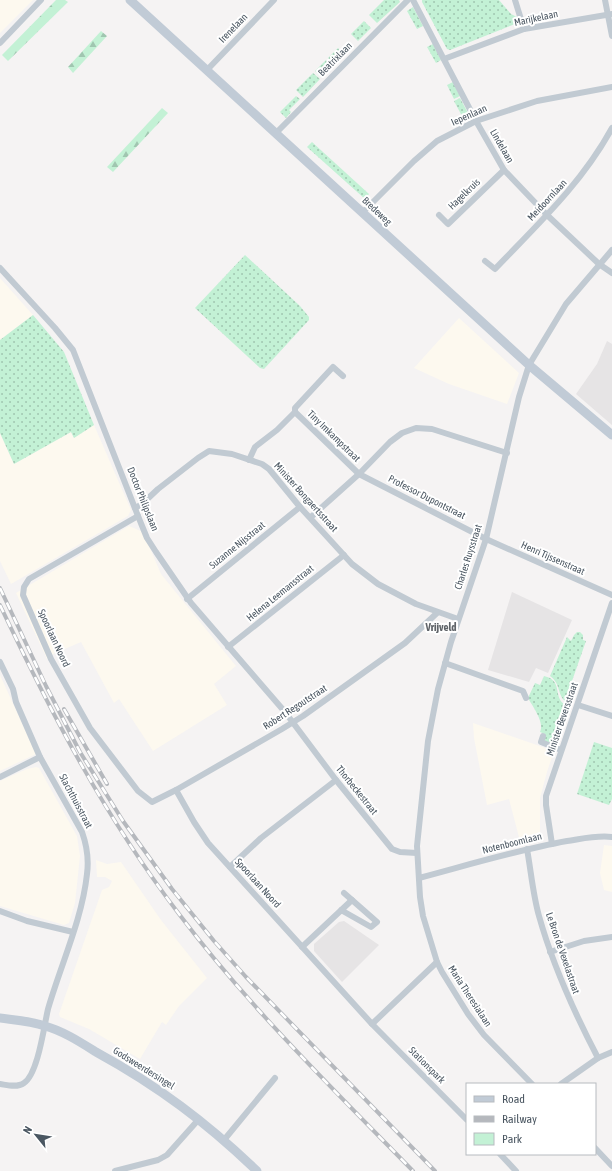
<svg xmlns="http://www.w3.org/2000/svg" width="612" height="1171" font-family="'Asap Condensed',sans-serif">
	<defs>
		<pattern id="green-dots" width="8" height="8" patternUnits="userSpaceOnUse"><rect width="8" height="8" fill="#c3f1d5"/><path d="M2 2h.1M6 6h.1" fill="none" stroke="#a0c6b0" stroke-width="1.8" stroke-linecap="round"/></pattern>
		<pattern id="forest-firs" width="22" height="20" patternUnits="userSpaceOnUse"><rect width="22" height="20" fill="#c3f1d5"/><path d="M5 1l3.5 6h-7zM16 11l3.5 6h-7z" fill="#a0c6b0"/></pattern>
	</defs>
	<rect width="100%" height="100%" fill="#f5f3f3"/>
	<g fill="#fdf9ef">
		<path d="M0 0H33L0 33Z"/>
		<path d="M0 278 33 315 0 340Z"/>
		<path d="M459 318 519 373 507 404 449 384 414 368Z"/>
		<path d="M94 425 131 510 128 516 11 584 0 561V433L14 464 71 432 74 438Z"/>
		<path d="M129 526 143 532 161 574 236 666 214 684 227 705 153 751 119 699 114 703 81 642 53 654 47 659 16 593Z"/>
		<path d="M0 675 36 754 0 771Z"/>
		<path d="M473 723 554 751 547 772 540 798V835L537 838 520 841 509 799 487 805 474 738Z"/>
		<path d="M36 767 39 768 77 836 80 856 75 903 69 923 64 925 0 906V781L27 769Z"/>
		<path d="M604 845 612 846V892L604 890 600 873Z"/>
		<path d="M96 860 107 864 121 862 161 920 207 978 179 1006 166 1025 162 1022 140 1059 89 1029 60 1017 59 1014 102 890 109 887 112 881 105 877H97Z"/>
	</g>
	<g fill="#e6e4e5">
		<path d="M607 341 612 344V425L576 394 597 364Z"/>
		<path d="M512 592 572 620 548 673 536 668 529 682 488 670Z"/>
		<path d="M344 921 379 945 342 982 314 951V944L339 922Z"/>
	</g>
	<g fill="url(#green-dots)">
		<path d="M384 0H399L400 2 377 23 369 15Z"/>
		<path d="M422 0H499L511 14 517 17 518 21 515 24 450 50 447 49 422 2Z"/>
		<path d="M413 7 423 26 417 29 407 11Z"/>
		<path d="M364 21 371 28 358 41 351 34Z"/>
		<path d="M433 44 441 60 436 63 427 47Z"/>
		<path d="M338 48 345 55 335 65 328 58Z"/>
		<path d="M326 60 333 66 322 78 315 71Z"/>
		<path d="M313 73 320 79 303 97 296 90Z"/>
		<path d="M453 82 460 96 454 99 447 85Z"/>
		<path d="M296 96 300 99 289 110 291 112 286 118 280 112Z"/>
		<path d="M460 98 469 115 463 118 454 101Z"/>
		<path d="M312 142 369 194 365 199 307 147Z"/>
		<path d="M245 255 300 306 309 317V320L264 369 260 368 195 308Z"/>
		<path d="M33 315 64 352 94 425 74 438 71 432 14 464 0 433V340Z"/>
		<path d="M577 632H580L583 635V640L586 641 565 701C557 694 561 684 550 676L567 637 571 641 574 635Z"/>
		<path d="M544 676C563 680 553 696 564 704L550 744 543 741 545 734 540 732C545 723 533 707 528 698L535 683 540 685Z"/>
		<path d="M594 742 612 748V799L609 805 577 794Z"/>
	</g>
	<g fill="url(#forest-firs)">
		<path d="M56 0H65L68 2 8 61 2 55Z"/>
		<path d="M101 31 107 36 73 73 68 67Z"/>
		<path d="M162 108 168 113 113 172 107 167Z"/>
	</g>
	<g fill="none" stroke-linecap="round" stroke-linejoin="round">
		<g stroke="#c1cad2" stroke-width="6">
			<path d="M413 0 476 121 504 170 547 215 599 264 612 273"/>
			<path d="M515 0 524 29"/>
			<path d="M605 0 612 36"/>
			<path d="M0 43 41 0"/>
			<path d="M444 59 524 29 612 14"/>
			<path d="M207 70 274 0"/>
			<path d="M276 133 408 0"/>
			<path d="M363 212 414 161 437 141 476 121 537 101 612 87"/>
			<path d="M439 215 448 224 504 170"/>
			<path d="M485 261 495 269C538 224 582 183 612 128"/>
			<path d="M0 268 55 328 73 350 138 516 147 538 156 552 191 603 285 712 336 780 392 849 400 852 417 853"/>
			<path d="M295 412 359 474 486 539 612 595"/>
			<path d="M249 460 255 447 277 430 295 412V408L333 367 343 376"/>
			<path d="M135 508 142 504 158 489 198 458 209 451 232 454 262 464 269 469 300 507 352 564 378 584 416 604 458 619"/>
			<path d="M138 516 29 579 24 587 23 595 51 659 90 728 138 791 152 802 176 790 282 729 303 716 405 643 437 613"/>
			<path d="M311 517 359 474 390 442 402 433 416 428 432 429 507 453"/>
			<path d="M187 599 300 507"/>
			<path d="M228 647 344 555"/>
			<path d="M0 662 13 689 16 702 40 757 82 832C87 846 89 859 87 874 82 920 61 964 48 1009 44 1026 38 1074 24 1083 17 1088 7 1085 0 1084"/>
			<path d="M445 663 523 691 526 698"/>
			<path d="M578 705 612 716"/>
			<path d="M543 736 541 742 561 750"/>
			<path d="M0 777 40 757"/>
			<path d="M176 790 194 822 208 843 372 1024 467 1120"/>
			<path d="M552 844 546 805V796L612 603"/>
			<path d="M527 849C531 871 533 895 539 916 553 966 574 1012 598 1058"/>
			<path d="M230 867 261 838 336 780"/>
			<path d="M419 878C468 865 517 850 567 841 581 839 597 835 612 837"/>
			<path d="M344 893 352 900"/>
			<path d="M0 911 27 921 73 932"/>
			<path d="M302 947 352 900 377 922 371 927 341 910"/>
			<path d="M550 952 584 941 612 937"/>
			<path d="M372 1024 437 962"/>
			<path d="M532 1084 484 1035 468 1014 442 972 437 962 423 916 420 897 417 846 428 741 438 689 451 642 486 539 519 397 529 365 566 304 612 250"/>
			<path d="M561 1084 598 1058 612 1052"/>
			<path d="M224 1140 275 1078"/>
			<path d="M595 1148 612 1166"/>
			<path d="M500 1154 516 1171"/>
			<path d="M115 1171 158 1160 167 1155 199 1119"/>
		</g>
		<g stroke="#c1cbd6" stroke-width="9">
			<path d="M130 0 529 365 612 435"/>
			<path d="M0 1018C15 1020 31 1021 45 1026 63 1031 80 1042 96 1052 158 1086 206 1122 257 1171"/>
		</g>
		<defs>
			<g id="rail">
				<path d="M0 588 46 686 80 752 123 821 172 889 214 941 246 977 435 1171"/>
				<path d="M0 605C52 715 105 817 179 914 249 1007 332 1088 413 1171"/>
				<path d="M64 709 107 784"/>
			</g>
		</defs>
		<use href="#rail" stroke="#b5b8bd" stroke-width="4"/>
		<use href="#rail" stroke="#fff" stroke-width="2.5" stroke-dasharray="8" stroke-linecap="butt"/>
	</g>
	<g text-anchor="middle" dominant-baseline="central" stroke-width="4" stroke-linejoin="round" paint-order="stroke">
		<g font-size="10" fill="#4a5661" stroke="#fff">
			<text transform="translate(536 18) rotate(-12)">Marijkelaan</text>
			<text transform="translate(233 28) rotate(-46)">Irenelaan</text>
			<text transform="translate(335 59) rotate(-45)">Beatrixlaan</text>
			<text transform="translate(469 115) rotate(-24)">Iepenlaan</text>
			<text transform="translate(502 146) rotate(60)">Lindelaan</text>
			<text transform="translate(464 194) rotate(-44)">Hagelkruis</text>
			<text transform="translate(547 200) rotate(-47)">Meidoornlaan</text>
			<text transform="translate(377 211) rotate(43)">Bredeweg</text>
			<text transform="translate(334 436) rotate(44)">Tiny Imkampstraat</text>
			<text transform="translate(306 497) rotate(48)">Minister Bongaertsstraat</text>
			<text transform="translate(427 497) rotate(27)">Professor Dupontstraat</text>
			<text transform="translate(143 499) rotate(68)">Doctor Philipslaan</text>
			<text transform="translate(237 545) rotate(-39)">Suzanne Nijsstraat</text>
			<text transform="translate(468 557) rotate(-72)">Charles Ruysstraat</text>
			<text transform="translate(553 558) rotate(24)">Henri Tijssenstraat</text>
			<text transform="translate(280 593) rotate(-39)">Helena Leemansstraat</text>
			<text transform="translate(54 638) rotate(65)">Spoorlaan Noord</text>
			<text transform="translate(295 707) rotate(-33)">Robert Regoutstraat</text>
			<text transform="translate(562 719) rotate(-71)">Minister Beversstraat</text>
			<text transform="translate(357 790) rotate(51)">Thorbeckestraat</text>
			<text transform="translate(76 801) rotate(62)">Slachthuisstraat</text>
			<text transform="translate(512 843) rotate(-14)">Notenboomlaan</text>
			<text transform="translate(258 883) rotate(48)">Spoorlaan Noord</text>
			<text transform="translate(563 953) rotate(71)">Le Bron de Vexelastraat</text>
			<text transform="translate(470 996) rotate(57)">Maria Theresialaan</text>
			<text transform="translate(427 1065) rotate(45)">Stationspark</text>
			<text transform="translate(144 1068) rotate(32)">Godsweerdersingel</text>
		</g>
		<g font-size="11" font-weight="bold" fill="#5f6368" stroke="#fff">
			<text x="441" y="627">Vrijveld</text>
		</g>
	</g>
	<rect x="466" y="1083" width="130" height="72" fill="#ffffff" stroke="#b7bbc0"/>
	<rect x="474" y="1096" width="20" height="6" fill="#c1cbd6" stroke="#b7bbc0"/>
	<text x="502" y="1103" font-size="12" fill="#4a5661">Road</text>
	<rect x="474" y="1116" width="20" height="6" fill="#b5b8bd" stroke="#b7bbc0"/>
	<text x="502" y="1123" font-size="12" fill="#4a5661">Railway</text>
	<rect x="474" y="1133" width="20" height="12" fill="#c3f1d5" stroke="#b7bbc0"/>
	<text x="502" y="1143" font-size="12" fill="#4a5661">Park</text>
	<g transform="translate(36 1135) rotate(300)" stroke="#ffffff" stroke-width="3" paint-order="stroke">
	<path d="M0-3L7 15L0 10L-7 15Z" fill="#4a5661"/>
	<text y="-6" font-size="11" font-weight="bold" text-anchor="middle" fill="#4a5661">N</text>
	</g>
</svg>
